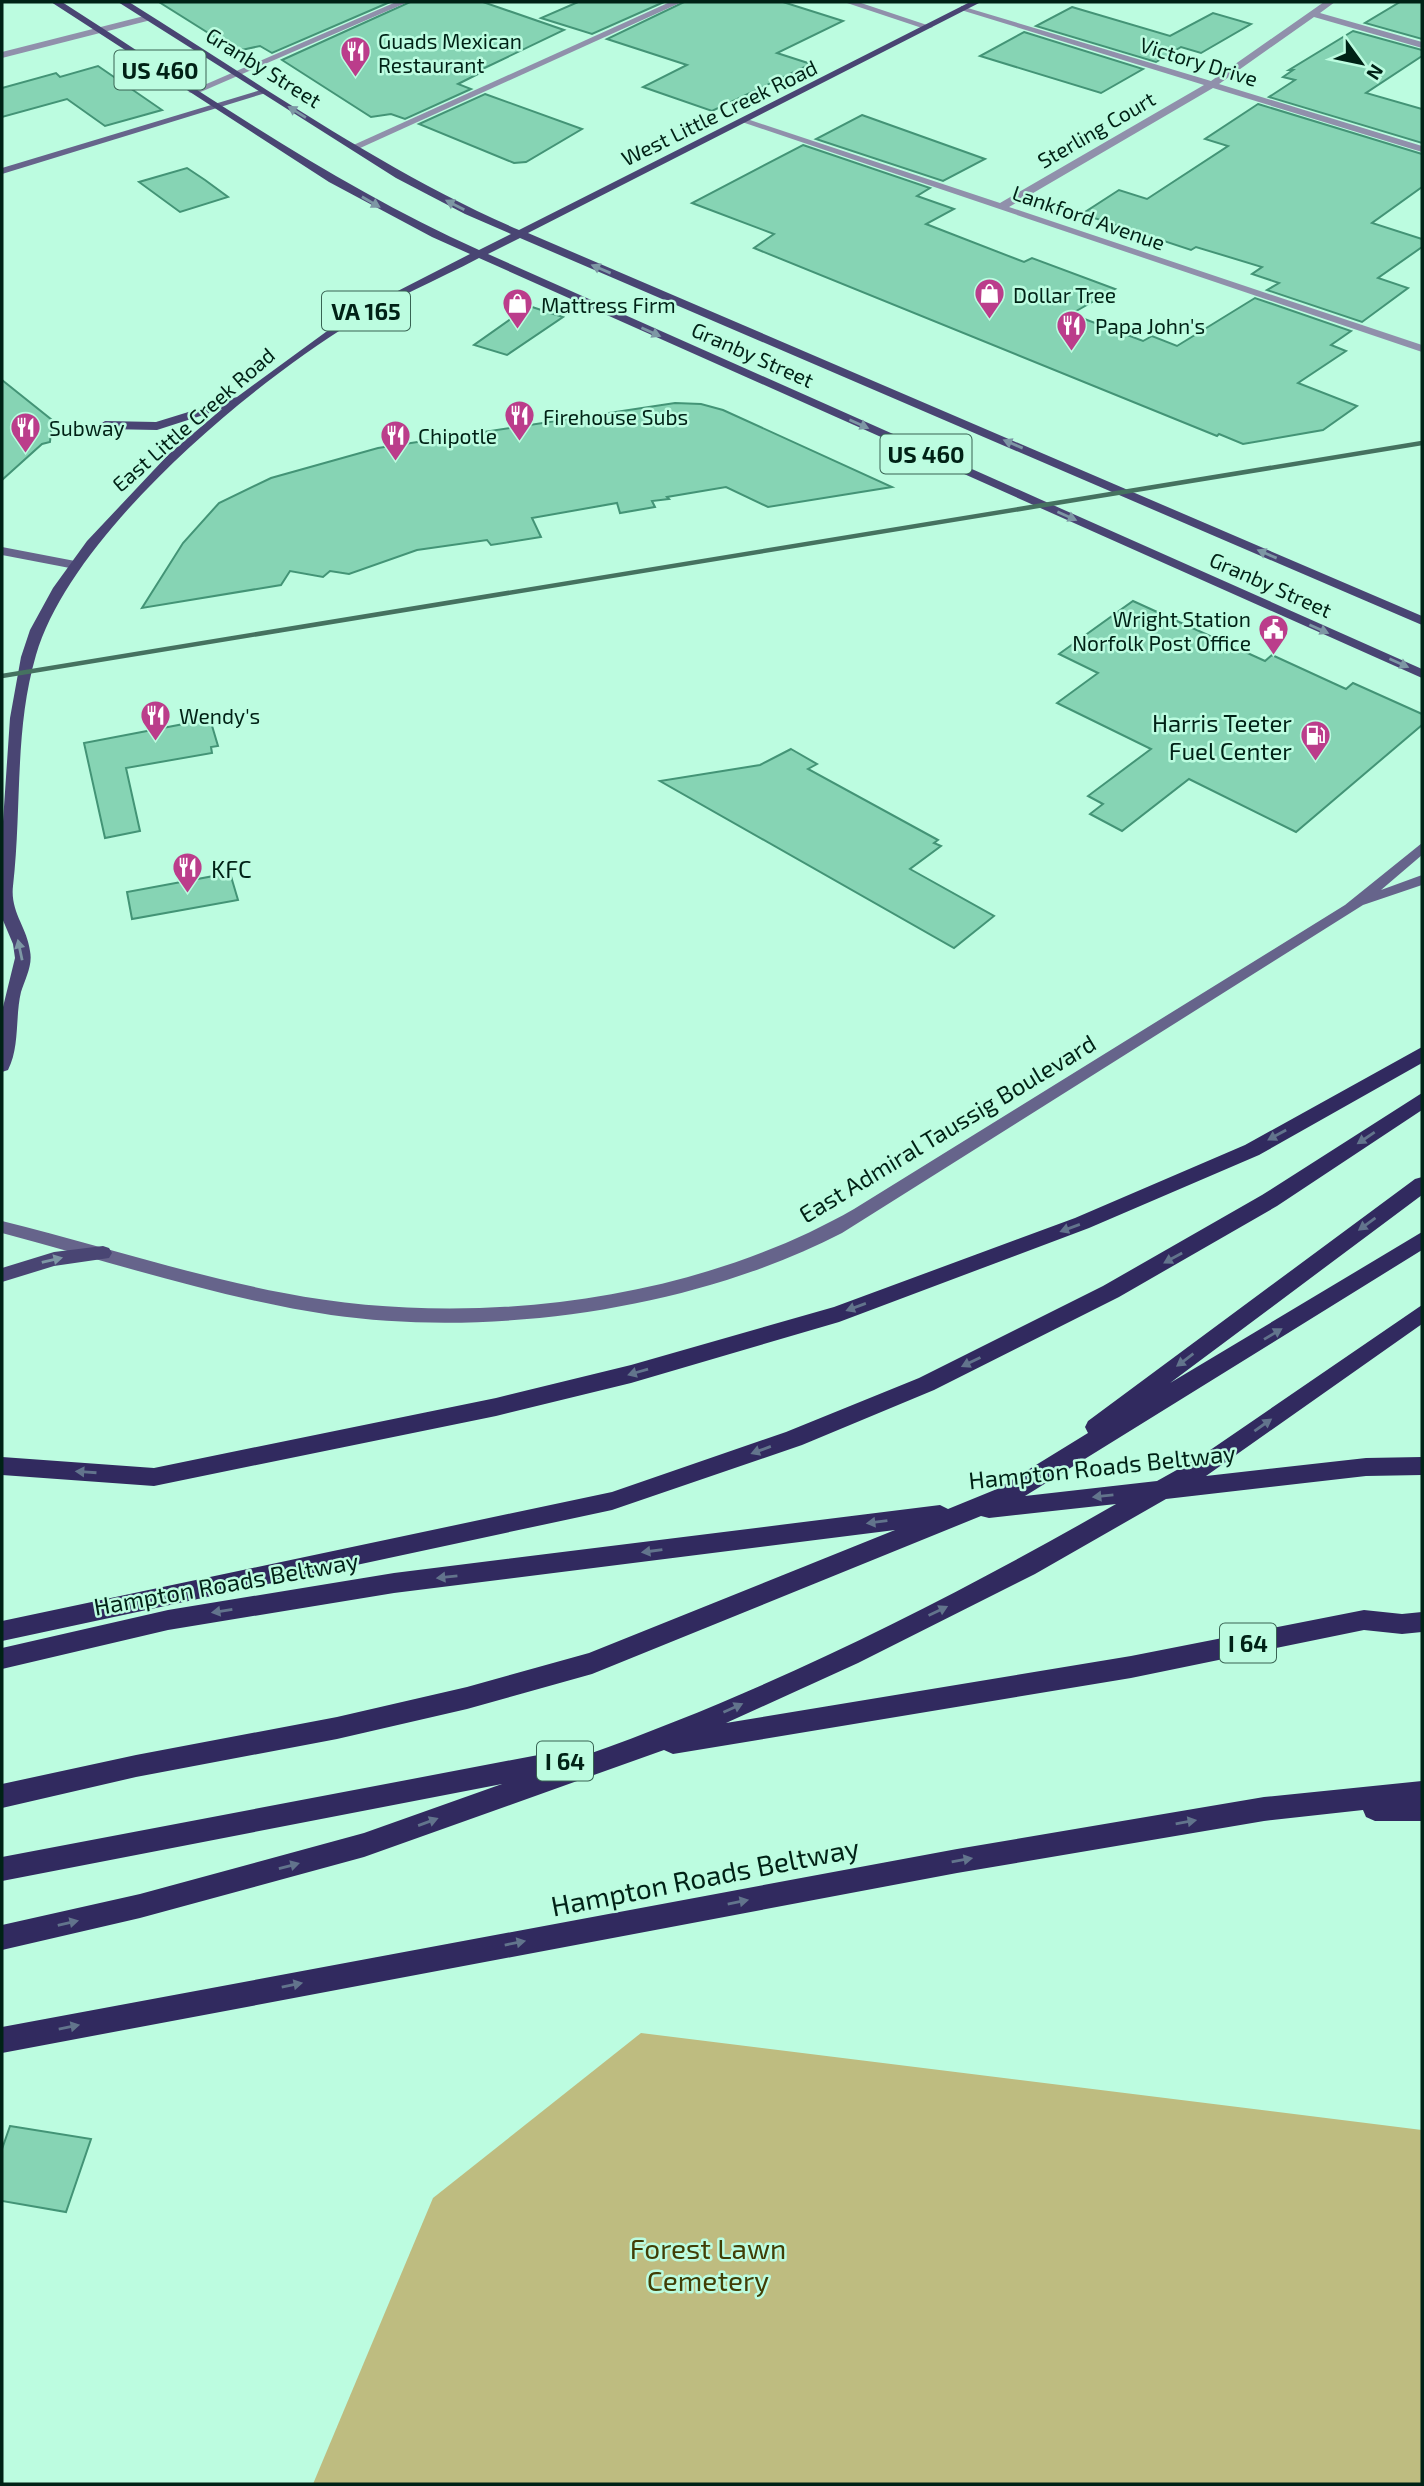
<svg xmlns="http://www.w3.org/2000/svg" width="1424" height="2486" font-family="'Exo 2',sans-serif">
	<rect width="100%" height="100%" fill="#bcfce0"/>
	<path fill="#bebc80" d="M641 2033 1422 2130V2484H313L433 2198Z"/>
	<g fill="#86d4b4" stroke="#439476" stroke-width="2">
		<path d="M159 2H390L272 53 260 46 237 51Z"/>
		<path d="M410 2H483L564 30 474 73 478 74 458 84 471 89 405 119 391 114 371 117 282 60Z"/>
		<path d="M578 2H664L592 34 541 18Z"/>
		<path d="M684 2H783L843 21 777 53 811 64 712 111 643 87 687 65 607 39Z"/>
		<path d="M1400 2H1422V39L1365 23Z"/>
		<path d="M1072 7 1170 36 1213 13 1251 24 1201 53 1181 47 1156 62 1036 26Z"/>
		<path d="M1353 31 1422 50V56L1366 93 1422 109V143L1269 97 1295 80 1283 77 1293 70H1289Z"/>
		<path d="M1024 32 1143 69 1101 93 980 56Z"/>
		<path d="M98 66 162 110 105 126 67 99 2 117V88L56 73 60 77Z"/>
		<path d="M485 94 582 129 526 162 514 163 419 124Z"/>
		<path d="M1258 104 1422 154V187L1372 223 1422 239V247L1378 278 1408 288 1362 322 1267 290 1279 283 1252 274 1262 267 1196 247 1191 250 1082 214 1119 190 1147 199 1228 146 1205 139Z"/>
		<path d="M862 115 985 159 943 181 816 139Z"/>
		<path d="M803 145 930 188 917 196 954 209 926 224 1024 262 1032 258 1115 289 1071 314 1143 341 1152 336 1177 346 1255 298 1351 331 1331 345 1346 351 1298 383 1357 406 1323 430 1243 444 1219 434 1217 436 754 248 774 234 692 203Z"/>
		<path d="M187 168 205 180 228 197 180 212 139 182Z"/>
		<path d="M529 306 563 317 507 355 474 345Z"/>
		<path d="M2 380 52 420 50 442 42 444 2 480Z"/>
		<path d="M675 403 701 404 723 410 892 487 768 507 726 487 667 497 669 499 652 501 655 507 620 513 617 503 532 518 541 537 491 545 487 540 417 550 349 574 330 571 323 577 290 571 281 585 142 608 183 543 219 503 271 478 378 448Z"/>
		<path d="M1133 601 1265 661 1272 655 1346 689 1353 683 1422 714V725L1296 832 1189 779 1122 831 1090 814 1103 804 1088 796 1151 749 1057 703 1098 673 1059 654Z"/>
		<path d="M210 719 218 746 211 747 212 753 126 768 140 831 105 838 84 743Z"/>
		<path d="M791 749 817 764 808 769 938 840 934 843 941 846 910 869 994 916 954 948 660 781 760 765Z"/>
		<path d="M230 873 238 900 132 919 127 892Z"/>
		<path d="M10 2126 91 2139 66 2212 2 2201V2149Z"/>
	</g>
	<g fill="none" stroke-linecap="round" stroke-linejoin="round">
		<g fill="#9090ab" fill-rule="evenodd">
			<path d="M396 2H408L196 94 188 92Z"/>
			<path d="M670 2H682L358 149 349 147Z"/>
			<path d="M844 2H858L933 27 925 29Z"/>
			<path d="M1324 2H1335L1320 13 1422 42V48L1314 17 1219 84 1422 146V152L1213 88 1009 207 1422 345V352L739 121 747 119 1000 203 1204 85 961 10V6L1211 81Z"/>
			<path d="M148 15 153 18 151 20 2 58V52Z"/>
		</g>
		<g fill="#66648b" fill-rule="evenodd">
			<path d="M261 90 269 92 2 174V168Z"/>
			<path d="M2 547 75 561 81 565 75 569 2 555Z"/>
			<path d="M1422 843V855L1381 890 1422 875V885L1363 905 842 1233C695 1309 494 1338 331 1315 219 1298 111 1262 2 1233V1221C96 1244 189 1275 284 1293 469 1329 690 1303 854 1209L1345 905Z"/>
		</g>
		<g fill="#494573" fill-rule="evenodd">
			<path d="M51 2H62C198 89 331 184 479 250L511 234 465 214 396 178 118 2H129C256 81 381 170 519 230L970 2H981L528 233 1422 616V625L520 238 488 254 1422 669V678L479 258C437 280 392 299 352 323 247 387 71 535 36 655 14 730 22 809 13 886 10 912 27 927 30 951 33 965 25 979 21 992 15 1017 20 1047 8 1070L2 1072 3 1007 15 958 13 944 2 918V836L10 718 21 657 30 630 53 588 87 541 168 455 222 409 157 430 105 429 99 425 105 421 156 422 237 397 345 318 470 254 432 237 329 182Z"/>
			<path d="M103 1246 109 1248 112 1253 109 1258 54 1266 2 1282V1268L54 1252Z"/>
		</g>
		<g fill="#312a5f" fill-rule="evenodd">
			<path d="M1422 1047V1063L1259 1155 1089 1228 839 1322 631 1383 496 1416 154 1486 2 1475V1457L154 1468 496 1398 631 1365 834 1307 1075 1218 1245 1145Z"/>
			<path d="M1422 1093V1110L1277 1206 1119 1297 934 1390 802 1445 612 1510 2 1641V1621L612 1492 786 1432 919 1378 1103 1286 1262 1195Z"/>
			<path d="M1422 1177V1195L1170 1383 1422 1232V1250L1025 1496 1157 1481 1200 1457 1422 1305V1324L1206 1476 1366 1458 1422 1457V1475L1366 1476 1166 1499 1035 1574 858 1663 726 1723 1131 1656 1364 1610 1402 1614 1422 1612V1632L1402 1634 1364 1630 1131 1678 673 1754 664 1750 364 1857 140 1918 2 1950V1925L140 1894 364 1833 502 1784 2 1881V1857L575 1748 586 1755C770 1690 947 1601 1116 1504L989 1518 981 1516 592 1674 467 1709 337 1739 136 1777 2 1808V1784L136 1755 337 1717 467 1687 589 1653 895 1530 394 1593 168 1630 2 1669V1648L168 1610 394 1573 940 1505 948 1509 997 1489 1088 1433 1085 1427 1088 1421 1415 1179Z"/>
			<path d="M1422 1781V1821H1375L1366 1817 1363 1810 1264 1821 957 1873 2 2053V2027L957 1849 1264 1797Z"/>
		</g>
		<path stroke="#457260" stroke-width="4.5" d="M2 676 1422 443"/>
	</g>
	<defs><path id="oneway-solid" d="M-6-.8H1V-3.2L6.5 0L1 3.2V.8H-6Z" transform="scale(1.75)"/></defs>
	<g fill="#7d97a4">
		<use href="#oneway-solid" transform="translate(297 112) rotate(-148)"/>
		<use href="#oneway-solid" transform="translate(371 202) rotate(30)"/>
		<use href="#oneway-solid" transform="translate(455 205) rotate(-153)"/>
		<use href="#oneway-solid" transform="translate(601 269) rotate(-157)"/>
		<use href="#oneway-solid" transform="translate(651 332) rotate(24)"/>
		<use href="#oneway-solid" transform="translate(859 424) rotate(24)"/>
		<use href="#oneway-solid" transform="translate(1013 444) rotate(-157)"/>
		<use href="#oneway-solid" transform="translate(1067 516) rotate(24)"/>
		<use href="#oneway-solid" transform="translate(1267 554) rotate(-157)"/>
		<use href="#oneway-solid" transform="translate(1319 629) rotate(24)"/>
		<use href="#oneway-solid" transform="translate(1399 663) rotate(24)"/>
		<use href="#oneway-solid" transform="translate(20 950) rotate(-102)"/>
		<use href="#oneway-solid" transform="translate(52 1260) rotate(-13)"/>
	</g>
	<g fill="#62748c">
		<use href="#oneway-solid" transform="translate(1277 1135) rotate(151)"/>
		<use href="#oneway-solid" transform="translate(1366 1138) rotate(146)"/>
		<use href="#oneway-solid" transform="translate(1367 1224) rotate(144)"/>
		<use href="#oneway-solid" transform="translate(1070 1228) rotate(160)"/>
		<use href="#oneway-solid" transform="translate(1173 1258) rotate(151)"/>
		<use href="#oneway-solid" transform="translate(856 1307) rotate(160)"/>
		<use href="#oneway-solid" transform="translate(1273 1334) rotate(-31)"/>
		<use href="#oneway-solid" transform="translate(1185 1360) rotate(143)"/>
		<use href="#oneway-solid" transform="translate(971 1362) rotate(154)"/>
		<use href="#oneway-solid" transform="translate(638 1372) rotate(164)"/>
		<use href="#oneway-solid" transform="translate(1263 1425) rotate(-35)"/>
		<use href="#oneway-solid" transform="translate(761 1450) rotate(160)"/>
		<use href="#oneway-solid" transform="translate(86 1472) rotate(-176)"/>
		<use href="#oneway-solid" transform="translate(1103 1496) rotate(174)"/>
		<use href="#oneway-solid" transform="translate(877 1522) rotate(173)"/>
		<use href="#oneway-solid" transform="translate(652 1551) rotate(172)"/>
		<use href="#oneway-solid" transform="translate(447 1577) rotate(174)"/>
		<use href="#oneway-solid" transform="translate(222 1611) rotate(171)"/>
		<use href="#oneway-solid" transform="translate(938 1611) rotate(-26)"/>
		<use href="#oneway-solid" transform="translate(733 1708) rotate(-24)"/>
		<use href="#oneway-solid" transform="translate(428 1822) rotate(-20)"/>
		<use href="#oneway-solid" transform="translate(1186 1822) rotate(-10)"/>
		<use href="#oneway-solid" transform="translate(962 1860) rotate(-10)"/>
		<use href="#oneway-solid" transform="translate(289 1866) rotate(-15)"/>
		<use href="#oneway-solid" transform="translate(738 1902) rotate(-11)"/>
		<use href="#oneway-solid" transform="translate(68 1923) rotate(-13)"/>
		<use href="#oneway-solid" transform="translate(515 1943) rotate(-11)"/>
		<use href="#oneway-solid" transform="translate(292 1985) rotate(-11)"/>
		<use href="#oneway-solid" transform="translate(69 2027) rotate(-11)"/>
	</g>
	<defs>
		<symbol id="restaurant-pin" viewBox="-11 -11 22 30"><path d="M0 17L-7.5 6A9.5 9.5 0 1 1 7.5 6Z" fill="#bb3d8b" stroke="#bcfce0"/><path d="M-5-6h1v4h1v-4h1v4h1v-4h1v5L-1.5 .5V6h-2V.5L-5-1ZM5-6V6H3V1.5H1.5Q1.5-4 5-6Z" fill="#fff"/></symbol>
		<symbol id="shop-pin" viewBox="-11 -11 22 30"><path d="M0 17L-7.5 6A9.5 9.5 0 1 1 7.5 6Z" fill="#bb3d8b" stroke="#bcfce0"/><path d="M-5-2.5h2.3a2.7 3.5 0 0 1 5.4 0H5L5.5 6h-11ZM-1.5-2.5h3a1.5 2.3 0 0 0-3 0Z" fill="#fff"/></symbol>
		<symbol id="civic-pin" viewBox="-11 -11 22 30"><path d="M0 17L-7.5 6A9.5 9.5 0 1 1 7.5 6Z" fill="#bb3d8b" stroke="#bcfce0"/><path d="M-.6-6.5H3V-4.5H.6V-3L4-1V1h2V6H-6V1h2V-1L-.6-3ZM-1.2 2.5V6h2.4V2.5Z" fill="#fff"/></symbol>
		<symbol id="fuel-pin" viewBox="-11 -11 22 30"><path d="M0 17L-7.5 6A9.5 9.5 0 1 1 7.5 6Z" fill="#bb3d8b" stroke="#bcfce0"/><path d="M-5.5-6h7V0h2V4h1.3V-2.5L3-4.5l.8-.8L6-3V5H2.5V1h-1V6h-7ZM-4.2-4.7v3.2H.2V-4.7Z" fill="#fff"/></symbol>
	</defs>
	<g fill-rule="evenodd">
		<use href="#restaurant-pin" x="338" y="34" width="35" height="47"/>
		<use href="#shop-pin" x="972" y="276" width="35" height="47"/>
		<use href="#shop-pin" x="500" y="286" width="35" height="47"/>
		<use href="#restaurant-pin" x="1054" y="308" width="35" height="47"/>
		<use href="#restaurant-pin" x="502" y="398" width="35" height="47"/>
		<use href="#restaurant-pin" x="8" y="410" width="35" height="47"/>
		<use href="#restaurant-pin" x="378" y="418" width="35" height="47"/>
		<use href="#civic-pin" x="1256" y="612" width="35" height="47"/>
		<use href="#restaurant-pin" x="138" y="698" width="35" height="47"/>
		<use href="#fuel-pin" x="1298" y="718" width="35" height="47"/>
		<use href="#restaurant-pin" x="170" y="850" width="35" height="47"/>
	</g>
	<g text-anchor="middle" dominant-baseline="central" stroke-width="5" stroke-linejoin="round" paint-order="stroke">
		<g font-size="21" fill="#002216" stroke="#bcfce0" text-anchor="start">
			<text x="378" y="40">Guads Mexican<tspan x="378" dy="24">Restaurant</tspan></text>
			<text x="1013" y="294">Dollar Tree</text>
			<text x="541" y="304">Mattress Firm</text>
			<text x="1095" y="325">Papa John's</text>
			<text x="543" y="416">Firehouse Subs</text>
			<text x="49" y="427">Subway</text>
			<text x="418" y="435">Chipotle</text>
			<text x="1251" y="618" text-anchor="end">Wright Station<tspan x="1251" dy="24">Norfolk Post Office</tspan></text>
			<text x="179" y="715">Wendy's</text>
		</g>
		<g font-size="21" fill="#002216" stroke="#bcfce0">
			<text transform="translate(1199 61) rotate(17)">Victory Drive</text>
			<text transform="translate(264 67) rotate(32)">Granby Street</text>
			<text transform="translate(719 112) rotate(-26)">West Little Creek Road</text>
			<text transform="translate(1096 129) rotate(-30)">Sterling Court</text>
			<text transform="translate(1089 217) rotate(19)">Lankford Avenue</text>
			<text transform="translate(753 354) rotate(24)">Granby Street</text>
			<text transform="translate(193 419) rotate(-41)">East Little Creek Road</text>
			<text transform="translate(1271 584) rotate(24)">Granby Street</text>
		</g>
		<g fill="#bcfce0" stroke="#386353" stroke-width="2">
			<rect x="114.5" y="50.5" width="91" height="39" rx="5"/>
			<rect x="322" y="291.5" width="88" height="39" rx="5"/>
			<rect x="880.5" y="434.5" width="91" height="39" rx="5"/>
			<rect x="1220" y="1623.5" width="56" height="39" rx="5"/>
			<rect x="537" y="1741.5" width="56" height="39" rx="5"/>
		</g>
		<g font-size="23" font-weight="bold" fill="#002216">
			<text x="160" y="70">US 460</text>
			<text x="366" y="311">VA 165</text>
			<text x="926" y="454">US 460</text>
			<text x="1248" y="1643">I 64</text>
			<text x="565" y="1761">I 64</text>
		</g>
		<g font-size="24" fill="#002216" stroke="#bcfce0" text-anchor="end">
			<text x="1292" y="722">Harris Teeter<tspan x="1292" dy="28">Fuel Center</tspan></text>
			<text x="211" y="868" text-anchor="start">KFC</text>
		</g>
		<g font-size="24" fill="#002216" stroke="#bcfce0">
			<text transform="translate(947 1128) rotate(-31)">East Admiral Taussig Boulevard</text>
			<text transform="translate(1102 1466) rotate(-6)">Hampton Roads Beltway</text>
			<text transform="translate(226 1583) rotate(-10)">Hampton Roads Beltway</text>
		</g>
		<g font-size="28" fill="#002216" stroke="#bcfce0">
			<text transform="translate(705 1876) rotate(-11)">Hampton Roads Beltway</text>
		</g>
		<g font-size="28" fill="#413d05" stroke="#bcfce0">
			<text x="708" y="2248">Forest Lawn<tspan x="708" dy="32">Cemetery</tspan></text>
		</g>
	</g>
	<rect width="1424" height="2486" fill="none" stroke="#002216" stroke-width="7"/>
	<g transform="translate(1361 63) rotate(123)" stroke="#bcfce0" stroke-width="5" paint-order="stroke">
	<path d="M0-5L12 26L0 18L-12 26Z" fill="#002216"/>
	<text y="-10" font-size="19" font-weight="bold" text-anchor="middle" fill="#002216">N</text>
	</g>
</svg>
